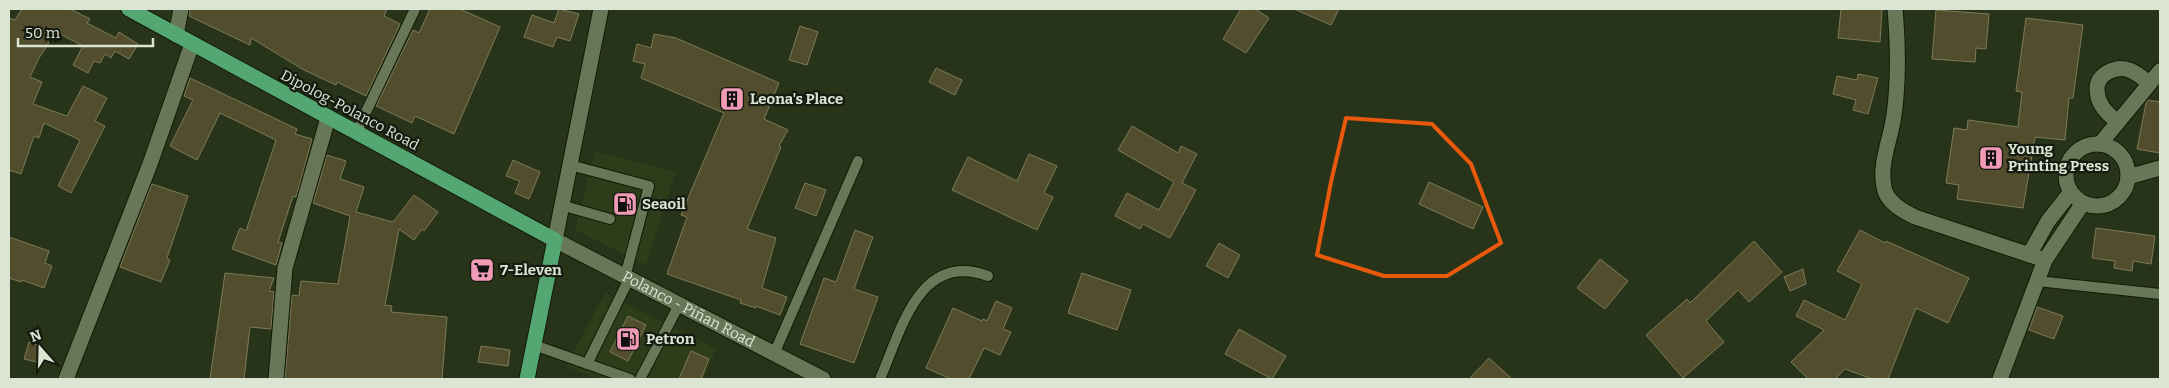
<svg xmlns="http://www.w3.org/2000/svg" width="2169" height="388" font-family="Bitter,serif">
	<rect width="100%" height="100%" fill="#283419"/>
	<g fill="#2d3d1a">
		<path d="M595 151 676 172 646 265 575 230Z"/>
		<path d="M605 293 716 349 703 379H600L566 367Z"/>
	</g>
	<g fill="#514d2d" stroke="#7d7a58">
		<path d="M22 9H70L90 19 87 23 116 38 119 32 138 44 129 59 115 51 111 58 105 54 100 63 94 61 88 73 73 65 83 46 56 32 39 58 30 77 42 82 33 104 67 116 83 86 107 98 95 121 105 126 71 193 58 186 80 140 44 123 39 138 34 136 21 174 9 170V18L15 20Z"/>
		<path d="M190 9H387L384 16 400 24 366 96 337 82 336 85 304 70 251 38 250 45 189 16Z"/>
		<path d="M430 9H460L500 27 454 134 415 116 412 123 376 106 413 30 419 33Z"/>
		<path d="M559 9 579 14 570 41 557 37 553 47 524 37 532 15 554 23Z"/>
		<path d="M1241 9H1255L1269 18 1246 53 1223 39Z"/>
		<path d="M1294 9H1339L1331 25Z"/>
		<path d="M1841 9H1882L1880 42 1838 38Z"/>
		<path d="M1936 10 1989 14 1986 49 1976 48 1975 62 1932 59Z"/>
		<path d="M2026 18 2083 25 2073 98H2069L2065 140 2035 137 2023 208 1957 199 1959 185 1946 183 1954 128 1967 130 1968 120 2018 127 2022 92 2016 91Z"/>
		<path d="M800 26 818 32 807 65 789 60Z"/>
		<path d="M654 34 676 38 779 83 764 119 788 130 779 146 781 147 747 229 776 238 762 288 787 297 780 315 756 306V308L740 303 741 300 667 274 687 217 681 215 724 113 641 78 645 64 633 61 637 44 651 48Z"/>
		<path d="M936 68 962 80 955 95 929 82Z"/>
		<path d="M1858 74 1878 78 1868 114 1853 110 1856 100 1833 94 1837 76 1857 80Z"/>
		<path d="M190 78 297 129 295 134 312 139 296 197 293 196 278 242 282 243 276 265 232 249 240 228 246 231 276 140 220 113 197 160 170 146 193 100 184 96Z"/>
		<path d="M2148 100 2160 102V153L2137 149 2146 103Z"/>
		<path d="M1132 126 1178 153 1181 146 1197 154 1182 183 1196 190 1170 238 1143 224 1140 229 1115 216 1127 193 1159 210 1174 182 1118 150Z"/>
		<path d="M1029 154 1057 166 1044 193 1053 197 1037 230 952 190 968 157 1017 181Z"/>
		<path d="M327 155 346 161 340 179 364 187 356 212 393 222 414 195 438 212 424 231 422 229 414 240 399 229 385 305 392 306 391 312 447 317 442 379H285L292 295 299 296 301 281 338 284 350 216 313 203Z"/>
		<path d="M513 160 540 172 529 199 515 193 520 181 506 176Z"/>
		<path d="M1429 182 1483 207 1473 229 1419 204Z"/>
		<path d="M805 183 826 190 816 216 795 208Z"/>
		<path d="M152 184 188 196 167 258 170 260 161 282 120 267Z"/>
		<path d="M2096 228 2155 236 2151 264 2133 261 2132 271 2114 268 2115 261 2092 258Z"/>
		<path d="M855 230 873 237 854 289 878 297 854 363 800 344 824 278 836 282Z"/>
		<path d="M1860 230 1885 243 1886 241 1969 278 1948 323 1916 308 1888 379H1872L1845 369 1835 379H1808L1791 362 1824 330 1796 316 1804 300 1845 320 1862 284 1837 271Z"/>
		<path d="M9 237 49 251 45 263 52 266 44 288 22 280 21 282 9 278Z"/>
		<path d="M1754 241 1782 272 1749 302 1738 290 1706 321 1724 342 1683 378 1646 335 1687 299 1690 303Z"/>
		<path d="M1219 243 1240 255 1228 278 1206 266Z"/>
		<path d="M1600 259 1628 281 1605 309 1577 288Z"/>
		<path d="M1803 269 1806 284 1790 291 1784 277Z"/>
		<path d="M225 273 274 278 269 291 274 292 271 329 250 327 244 379H210Z"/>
		<path d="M1082 273 1131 290 1117 330 1068 313Z"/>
		<path d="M996 301 1012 308 1003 329 1011 332 1000 355 984 348 969 379H951L926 368 953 308 982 321 983 319 987 321Z"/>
		<path d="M2037 307 2063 316 2054 339 2029 330Z"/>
		<path d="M628 316 646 325 628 361 610 352Z"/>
		<path d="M1239 329 1286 356 1272 379 1225 354Z"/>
		<path d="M29 342 42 346 37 362 24 359Z"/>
		<path d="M481 346 510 350 508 366 478 362Z"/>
		<path d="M691 351 709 359 701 379H679Z"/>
		<path d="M1489 358 1512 379H1469Z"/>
	</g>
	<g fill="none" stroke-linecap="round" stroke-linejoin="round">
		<defs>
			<g id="lane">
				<path d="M356 133 415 9"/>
				<path d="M570 165 649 186 625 277"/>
				<path d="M561 205 610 219"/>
				<path d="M2037 281 2160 294"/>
				<path d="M534 345 630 379"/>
				<path d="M774 354 858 161"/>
				<path d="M587 364 629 279"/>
				<path d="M640 379 679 305"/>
				<path d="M880 379C901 331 919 250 988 276"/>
			</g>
			<g id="street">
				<path d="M1895 9C1898 44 1899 80 1894 115 1891 139 1879 163 1884 187 1886 202 1903 211 1915 217L2045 260"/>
				<path d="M176 35 181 9"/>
				<path d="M2117 121C2107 114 2097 103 2097 89 2097 74 2116 65 2129 70 2136 72 2143 78 2149 83"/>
				<path d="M2100 144 2160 71"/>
				<circle cx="2097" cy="175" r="31"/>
				<path d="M2128 177 2160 168"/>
				<path d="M2029 255 2048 221 2071 192"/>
				<path d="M66 379 150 164 192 44"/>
				<path d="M276 379 285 268 328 118"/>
				<path d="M2000 379 2045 260 2083 203"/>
			</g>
			<g id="secondary">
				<path id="s1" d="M601 9 555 240 823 379"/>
			</g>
			<path id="highway" d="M129 9 555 240 527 379"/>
		</defs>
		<use href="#lane" stroke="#111c03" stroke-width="12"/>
		<use href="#street" stroke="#111c03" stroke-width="17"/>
		<use href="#secondary" stroke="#111c03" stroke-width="17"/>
		<use href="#highway" stroke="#111c03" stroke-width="17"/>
		<use href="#lane" stroke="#687758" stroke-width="10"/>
		<use href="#street" stroke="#687758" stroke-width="15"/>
		<use href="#secondary" stroke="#687758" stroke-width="15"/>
		<use href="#highway" stroke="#54a673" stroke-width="15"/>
	</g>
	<path fill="none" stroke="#e8590c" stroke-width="4" stroke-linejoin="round" d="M1346 118 1432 124 1471 164 1501 243 1447 276H1384L1317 255 1331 182Z"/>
	<defs>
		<symbol id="building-square" viewBox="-11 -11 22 22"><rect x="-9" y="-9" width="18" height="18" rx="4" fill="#f09ab5" stroke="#141a0e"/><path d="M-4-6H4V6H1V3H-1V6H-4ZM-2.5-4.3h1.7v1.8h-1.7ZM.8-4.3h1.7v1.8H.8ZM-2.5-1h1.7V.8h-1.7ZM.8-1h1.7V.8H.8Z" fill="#111"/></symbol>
		<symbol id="fuel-square" viewBox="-11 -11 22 22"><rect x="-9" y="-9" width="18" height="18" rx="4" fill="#f09ab5" stroke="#141a0e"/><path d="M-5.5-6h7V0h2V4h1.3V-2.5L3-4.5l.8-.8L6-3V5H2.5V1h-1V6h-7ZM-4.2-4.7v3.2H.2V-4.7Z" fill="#111"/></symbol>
		<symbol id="supermarket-square" viewBox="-11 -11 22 22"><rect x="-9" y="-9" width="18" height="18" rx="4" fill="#f09ab5" stroke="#141a0e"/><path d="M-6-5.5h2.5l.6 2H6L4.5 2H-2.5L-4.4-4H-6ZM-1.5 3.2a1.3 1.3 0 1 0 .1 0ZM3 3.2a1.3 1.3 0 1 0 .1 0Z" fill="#111"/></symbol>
	</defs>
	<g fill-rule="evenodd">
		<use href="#building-square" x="718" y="85" width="28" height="28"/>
		<use href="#building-square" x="1977" y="144" width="28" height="28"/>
		<use href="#fuel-square" x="611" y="190" width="28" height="28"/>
		<use href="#supermarket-square" x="468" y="256" width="28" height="28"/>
		<use href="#fuel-square" x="614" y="325" width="28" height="28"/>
	</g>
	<g text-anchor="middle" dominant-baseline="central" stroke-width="4.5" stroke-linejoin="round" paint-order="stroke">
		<g font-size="15" font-weight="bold" fill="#dce4d3" stroke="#141a0e" text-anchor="start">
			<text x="750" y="99">Leona's Place</text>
			<text x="2008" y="149">Young<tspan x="2008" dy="17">Printing Press</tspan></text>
			<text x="642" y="204">Seaoil</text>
			<text x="500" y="270">7-Eleven</text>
			<text x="646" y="339">Petron</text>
		</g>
		<g font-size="15" fill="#dce4d3" stroke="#141a0e">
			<text transform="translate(350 110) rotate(28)">Dipolog-Polanco Road</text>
			<text stroke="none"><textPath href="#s1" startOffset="386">Polanco - Piñan Road</textPath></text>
		</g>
	</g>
	<rect width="2169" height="388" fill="none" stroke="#dce4d3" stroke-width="20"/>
	<g transform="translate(40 348) rotate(340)" stroke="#141a0e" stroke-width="4" paint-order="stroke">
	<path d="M0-4L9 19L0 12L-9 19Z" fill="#dce4d3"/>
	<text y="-8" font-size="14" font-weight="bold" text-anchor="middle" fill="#dce4d3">N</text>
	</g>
	<path d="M18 38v8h135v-8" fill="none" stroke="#dce4d3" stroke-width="2.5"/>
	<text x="25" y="38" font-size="15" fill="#dce4d3" stroke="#141a0e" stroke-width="4" paint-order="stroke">50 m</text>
</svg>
